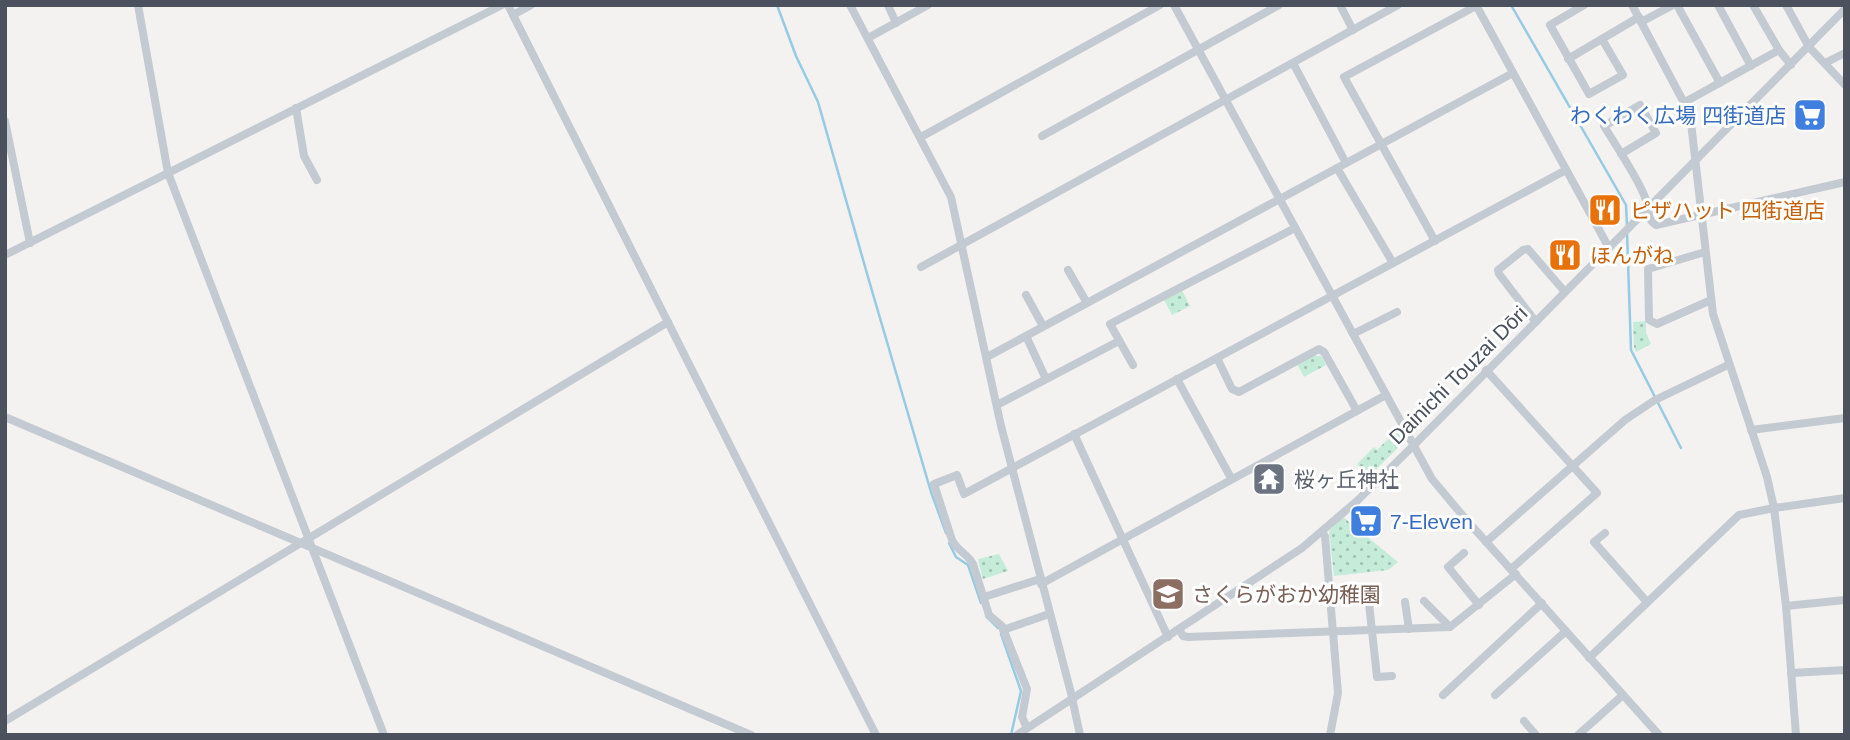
<svg xmlns="http://www.w3.org/2000/svg" width="1850" height="740" font-family="Helvetica,'Noto Sans JP',sans-serif">
	<defs>
		<pattern id="green-dots" width="8" height="8" patternUnits="userSpaceOnUse" patternTransform="scale(1.75)"><rect width="8" height="8" fill="#c5ebd9"/><path d="M2 2h.1M6 6h.1" fill="none" stroke="#a2c1b3" stroke-width="1.8" stroke-linecap="round"/></pattern>
	</defs>
	<rect width="100%" height="100%" fill="#f3f2f1"/>
	<g fill="url(#green-dots)">
		<path d="M1182 290 1190 306 1172 315 1164 300Z"/>
		<path d="M1646 321V333L1651 344 1636 352 1634 347 1633 322Z"/>
		<path d="M1311 356H1321L1326 365 1304 377 1297 364Z"/>
		<path d="M1398 429 1405 441 1360 485 1353 477 1361 469 1357 464 1374 447 1377 450Z"/>
		<path d="M1343 517 1398 562 1388 570 1334 576 1329 531Z"/>
		<path d="M999 554 1008 571 983 579 978 559Z"/>
	</g>
	<g fill="none" stroke-linecap="round" stroke-linejoin="round">
		<g stroke="#97cae3" stroke-width="2.5">
			<path d="M777 5 796 56 818 102 870 284 931 492 946 533"/>
			<path d="M1511 5 1626 205 1627 226"/>
			<path d="M1627 232 1631 350 1681 448"/>
			<path d="M949 543 956 557 968 565 981 603"/>
			<path d="M986 616 998 628"/>
			<path d="M1001 634 1021 691 1011 735"/>
		</g>
		<g stroke="#c4cad1" stroke-width="8">
			<path d="M138 5 168 173 384 735"/>
			<path d="M508 5 876 735"/>
			<path d="M850 5 951 197 1001 426 1071 693 1080 735"/>
			<path d="M888 5 896 23"/>
			<path d="M1174 5 1432 479 1463 516 1659 735"/>
			<path d="M1340 5 1353 30"/>
			<path d="M1476 5 1609 248"/>
			<path d="M1584 5 1550 25 1589 94 1623 75 1602 39"/>
			<path d="M1632 5 1690 114 1713 314 1767 477 1774 508 1786 606 1796 735"/>
			<path d="M1677 5 1720 83"/>
			<path d="M1718 5 1751 66"/>
			<path d="M1753 5 1779 50"/>
			<path d="M1786 5 1809 47 1845 85"/>
			<path d="M513 15 531 5"/>
			<path d="M1641 22 1673 5"/>
			<path d="M868 38 928 5"/>
			<path d="M1568 59 1639 17"/>
			<path d="M1293 63 1346 163"/>
			<path d="M1825 63 1845 53"/>
			<path d="M1685 102 1779 50 1791 65"/>
			<path d="M296 108 304 156 317 180"/>
			<path d="M5 121 30 243"/>
			<path d="M1042 136 1279 5"/>
			<path d="M921 137 1160 5"/>
			<path d="M1621 154 1656 133 1640 105 1604 126C1616 146 1639 179 1646 200 1650 211 1646 219 1656 225L1845 182"/>
			<path d="M1337 168 1393 263"/>
			<path d="M1435 241 1344 77 1476 6"/>
			<path d="M1705 252 1648 269 1649 320 1657 324 1711 300"/>
			<path d="M5 255 502 5"/>
			<path d="M921 267 1398 5"/>
			<path d="M1068 270 1087 303"/>
			<path d="M1026 295 1043 326"/>
			<path d="M1536 322 1499 274 1498 270 1523 250 1528 249 1565 292"/>
			<path d="M1353 334 1397 312"/>
			<path d="M1026 336 1046 379"/>
			<path d="M987 357 1513 73"/>
			<path d="M1217 358 1232 389 1239 392 1319 349 1324 352 1357 411"/>
			<path d="M1133 365 1110 324 1295 228"/>
			<path d="M1486 370 1597 493 1511 569"/>
			<path d="M1177 379 1231 478"/>
			<path d="M997 405 1119 341"/>
			<path d="M5 417 751 735"/>
			<path d="M1751 430 1845 418"/>
			<path d="M1074 434 1168 637"/>
			<path d="M1322 533 1325 536 1338 693 1330 735"/>
			<path d="M1605 533 1594 542 1647 602"/>
			<path d="M1486 542 1625 420 1655 400 1728 365"/>
			<path d="M1464 553 1448 567 1479 605"/>
			<path d="M1041 584 1386 395"/>
			<path d="M984 597 1040 579"/>
			<path d="M1330 598 1368 594 1377 677 1392 676"/>
			<path d="M1424 601 1450 627"/>
			<path d="M1405 602 1409 629"/>
			<path d="M1786 606 1845 600"/>
			<path d="M1179 629 1183 636 1188 637 1450 627 1516 574"/>
			<path d="M1003 630 1049 614"/>
			<path d="M1589 658 1739 515 1774 508 1845 498"/>
			<path d="M1791 673 1845 670"/>
			<path d="M1443 695 1542 603"/>
			<path d="M1495 695 1566 631"/>
			<path d="M5 721 668 322"/>
			<path d="M1524 721 1536 735"/>
			<path d="M1027 728 1022 717 1027 689 1002 626 989 615 973 564C968 554 957 551 952 540L934 484 957 475 964 494 1566 170"/>
			<path d="M1017 735 1302 548 1357 501 1414 445 1845 9"/>
			<path d="M1578 735 1623 695"/>
		</g>
	</g>
	<defs>
		<symbol id="supermarket-square" viewBox="-11 -11 22 22"><rect x="-9" y="-9" width="18" height="18" rx="4" fill="#3f7fe0" stroke="#fff"/><path d="M-6-5.5h2.5l.6 2H6L4.5 2H-2.5L-4.4-4H-6ZM-1.5 3.2a1.3 1.3 0 1 0 .1 0ZM3 3.2a1.3 1.3 0 1 0 .1 0Z" fill="#fff"/></symbol>
		<symbol id="restaurant-square" viewBox="-11 -11 22 22"><rect x="-9" y="-9" width="18" height="18" rx="4" fill="#e8710a" stroke="#fff"/><path d="M-5-6h1v4h1v-4h1v4h1v-4h1v5L-1.5 .5V6h-2V.5L-5-1ZM5-6V6H3V1.5H1.5Q1.5-4 5-6Z" fill="#fff"/></symbol>
		<symbol id="temple-square" viewBox="-11 -11 22 22"><rect x="-9" y="-9" width="18" height="18" rx="4" fill="#6b7280" stroke="#fff"/><path d="M0-6L5-2H3V0L6.5 2.5H4V6H1.5V3h-3V6H-4V2.5H-6.5L-3 0V-2H-5Z" fill="#fff"/></symbol>
		<symbol id="school-square" viewBox="-11 -11 22 22"><rect x="-9" y="-9" width="18" height="18" rx="4" fill="#8d6e63" stroke="#fff"/><path d="M0-5L7-2L0 1L-7-2ZM-4 1L0 2.5L4 1V4Q0 6-4 4Z" fill="#fff"/></symbol>
	</defs>
	<g fill-rule="evenodd">
		<use href="#supermarket-square" x="1791" y="96" width="38" height="38"/>
		<use href="#restaurant-square" x="1586" y="191" width="38" height="38"/>
		<use href="#restaurant-square" x="1546" y="236" width="38" height="38"/>
		<use href="#temple-square" x="1250" y="460" width="38" height="38"/>
		<use href="#supermarket-square" x="1347" y="502" width="38" height="38"/>
		<use href="#school-square" x="1149" y="575" width="38" height="38"/>
	</g>
	<g text-anchor="middle" dominant-baseline="central" stroke-width="6" stroke-linejoin="round" paint-order="stroke">
		<g font-size="21" fill="#366cbe" stroke="#fff" text-anchor="end">
			<text x="1786" y="115">わくわく広場 四街道店</text>
			<text x="1390" y="521" text-anchor="start">7-Eleven</text>
		</g>
		<g font-size="21" fill="#c56008" stroke="#fff" text-anchor="start">
			<text x="1630" y="210">ピザハット 四街道店</text>
			<text x="1590" y="255">ほんがね</text>
		</g>
		<g font-size="21" fill="#4b525d" stroke="#fff">
			<text transform="translate(1458 375) rotate(-45)">Dainichi Touzai Dōri</text>
		</g>
		<g font-size="21" fill="#5b616d" stroke="#fff" text-anchor="start">
			<text x="1294" y="479">桜ヶ丘神社</text>
		</g>
		<g font-size="21" fill="#785e54" stroke="#fff" text-anchor="start">
			<text x="1192" y="594">さくらがおか幼稚園</text>
		</g>
	</g>
	<rect width="1850" height="740" fill="none" stroke="#4b525d" stroke-width="14"/>
</svg>
